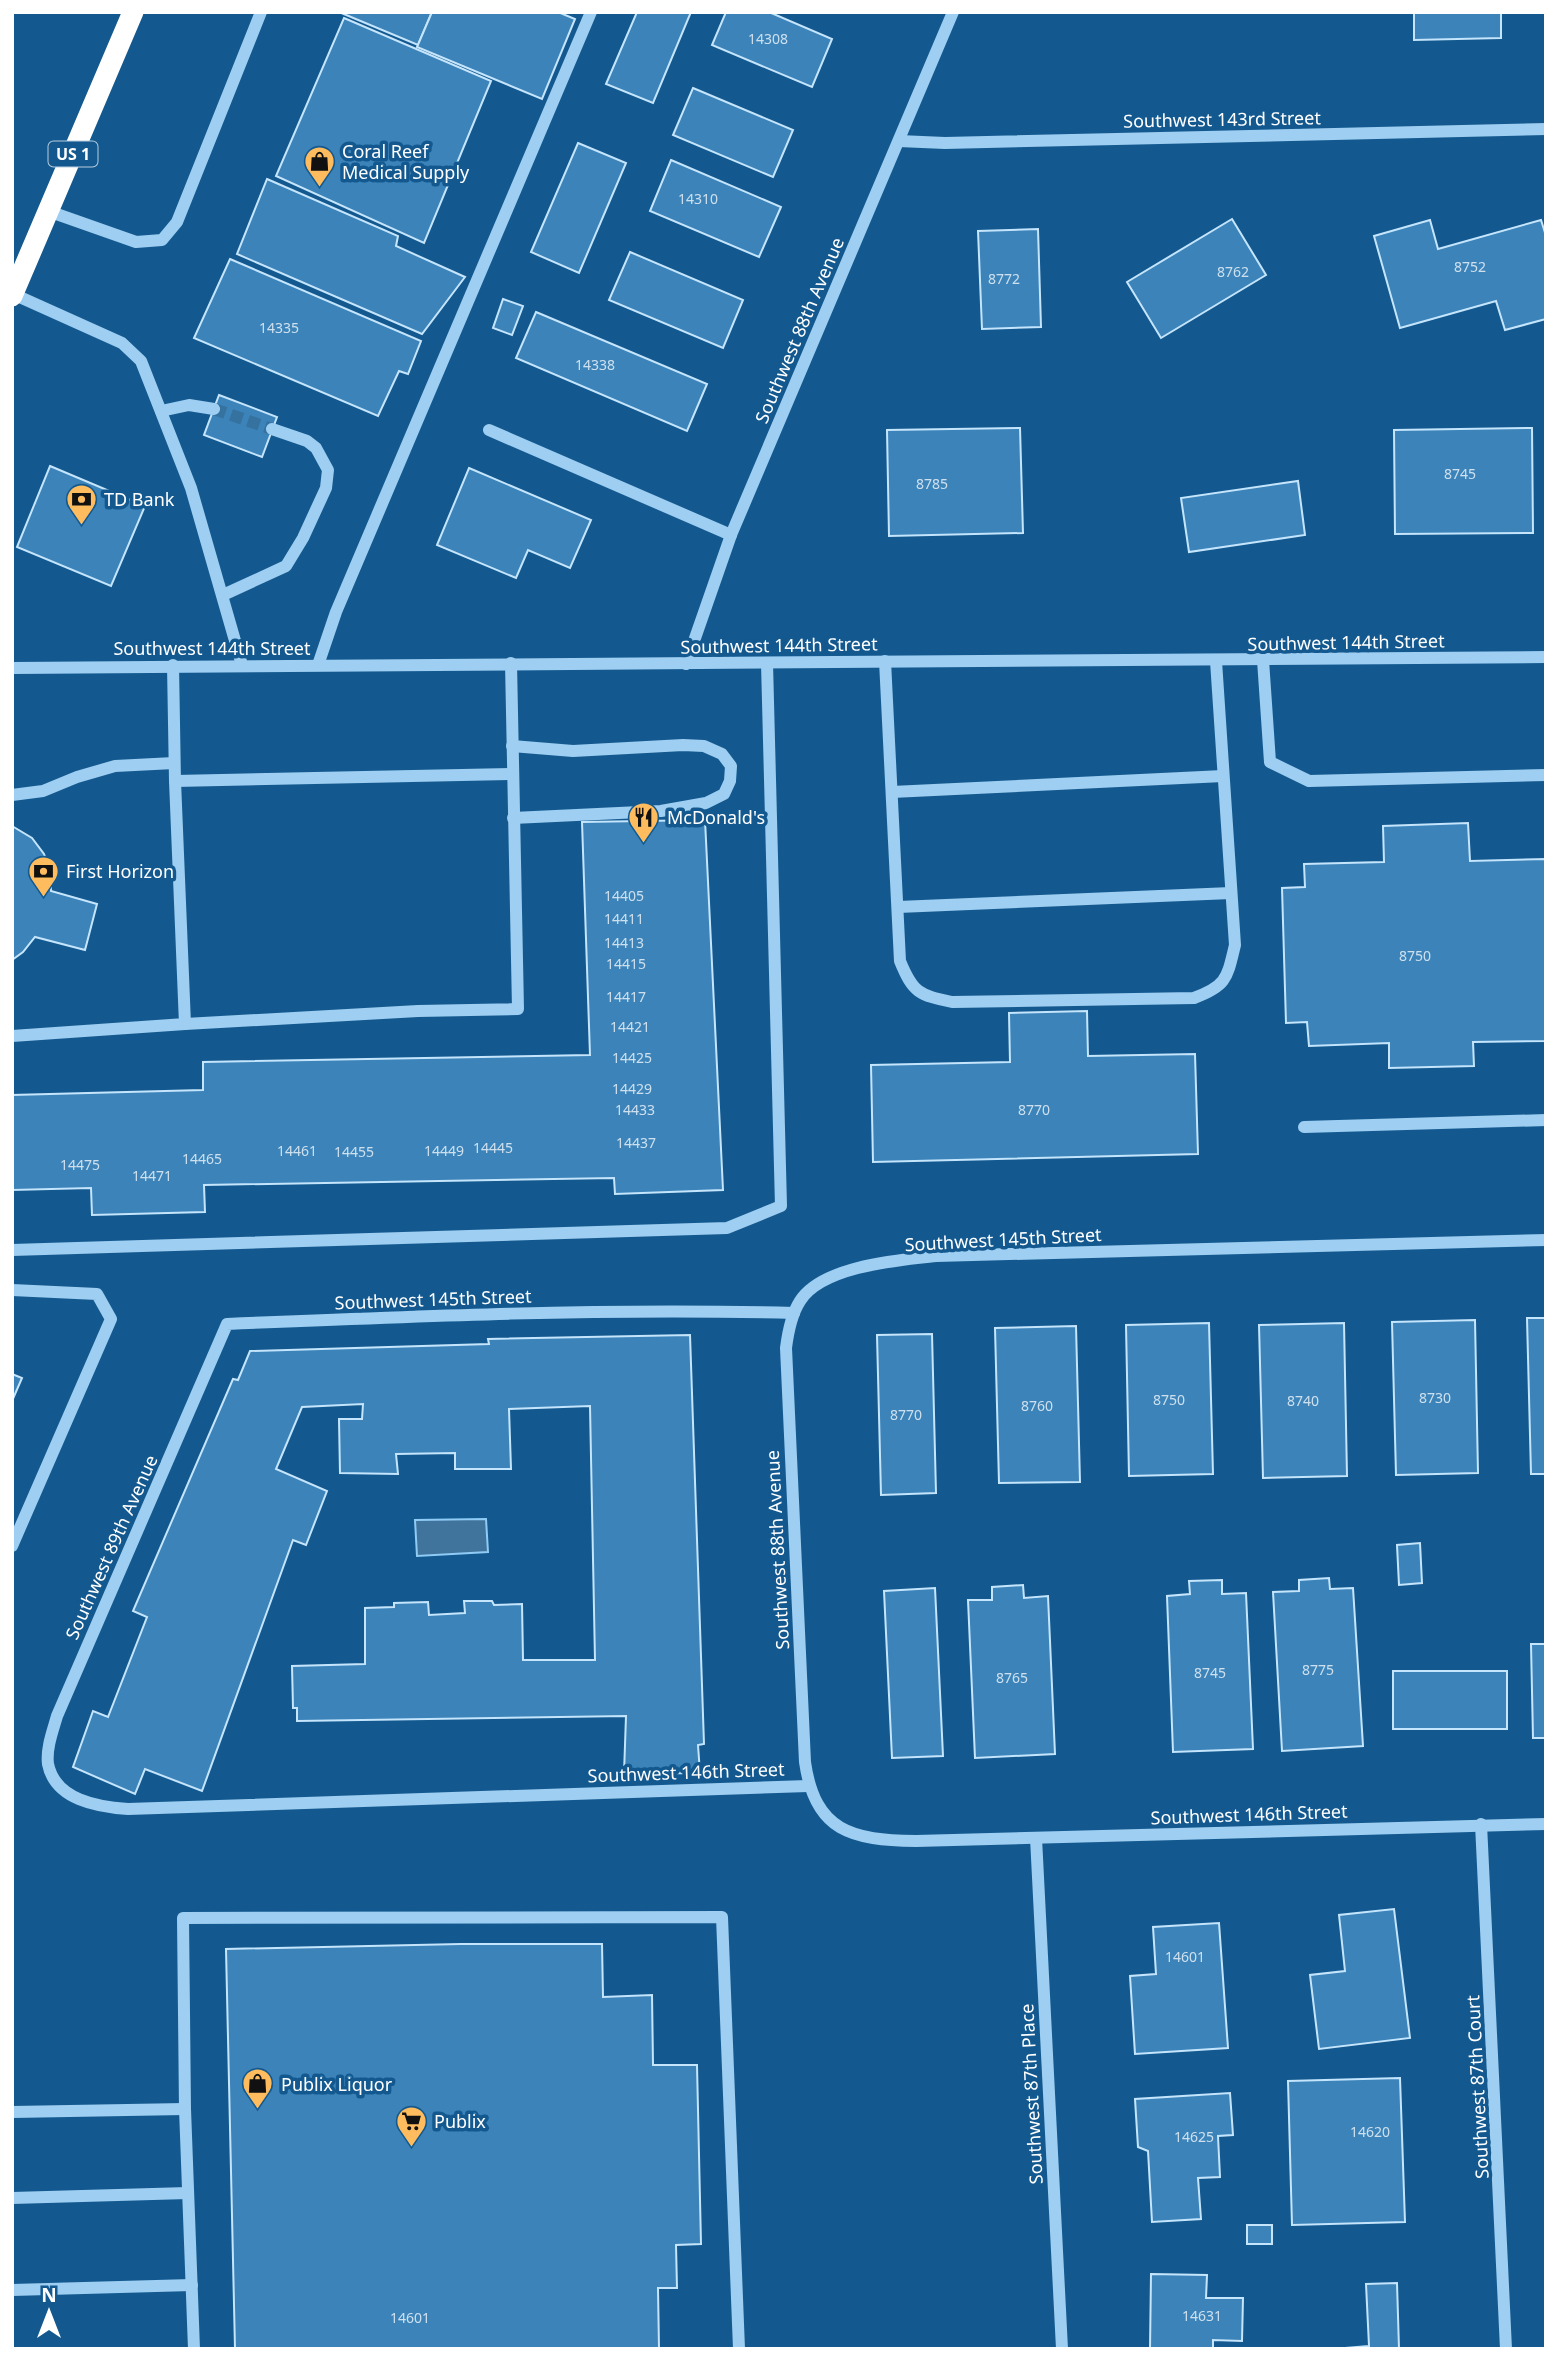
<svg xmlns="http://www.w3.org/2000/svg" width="1558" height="2361" font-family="'Noto Sans',sans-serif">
	<rect width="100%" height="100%" fill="#13598f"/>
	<path fill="#41749c" stroke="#8fcbf5" stroke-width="2" d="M486 1519 488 1552 417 1556 415 1520Z"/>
	<g fill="#3b83b9" stroke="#c5e5fc" stroke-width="2">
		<path d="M339 12H432L418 45Z"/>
		<path d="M432 12H558L575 19 542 99 417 47Z"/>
		<path d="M637 12H691L653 103 606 84Z"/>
		<path d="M726 12H769L832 39 812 87 712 45Z"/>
		<path d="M1414 12H1501V38L1414 40Z"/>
		<path d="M344 18 491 81 424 243 276 176Z"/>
		<path d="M693 88 793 130 773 177 673 135Z"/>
		<path d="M578 143 626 163 579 273 531 252Z"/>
		<path d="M671 160 781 207 759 257 650 211Z"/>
		<path d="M267 179 398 236 396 246 465 277 422 334 237 254Z"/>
		<path d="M1232 219 1266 275 1161 338 1127 282Z"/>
		<path d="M1430 220 1438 249 1541 220 1546 236V319L1505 330 1496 301 1400 328 1374 236Z"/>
		<path d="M1038 229 1041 327 982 329 978 231Z"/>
		<path d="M630 252 743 300 723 348 609 300Z"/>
		<path d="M230 259 421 341 408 374 399 371 378 416 194 338Z"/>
		<path d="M503 299 523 306 512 335 493 328Z"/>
		<path d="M536 312 707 384 687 431 516 358Z"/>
		<path d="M219 395 277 417 262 457 204 435Z"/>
		<path d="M1020 428 1023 533 889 536 887 430Z"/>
		<path d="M1532 428 1533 533 1395 534 1394 430Z"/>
		<path d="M50 466 145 506 111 586 17 547Z"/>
		<path d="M469 468 591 520 570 568 528 550 516 578 437 545Z"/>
		<path d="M1298 481 1305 535 1189 552 1181 498Z"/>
		<path d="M705 820 723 1190 615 1194 614 1178 204 1185 205 1212 92 1215 91 1188 12 1190V1095L203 1090V1062L590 1055 582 822Z"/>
		<path d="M1468 823 1470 861 1546 859V1041L1473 1042 1474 1066 1389 1068V1043L1309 1046 1307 1022 1286 1023 1282 888 1305 887 1304 864 1384 862 1383 826Z"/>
		<path d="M12 826 32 838 44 854 50 871 51 891 97 904 85 950 35 937 23 952 12 960Z"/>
		<path d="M1087 1011 1088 1056 1195 1054 1198 1154 873 1162 871 1065 1010 1062 1009 1013Z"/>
		<path d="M1527 1318H1546V1474H1531Z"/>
		<path d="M1475 1320 1478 1473 1396 1475 1392 1322Z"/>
		<path d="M1209 1323 1213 1474 1129 1476 1126 1325Z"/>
		<path d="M1344 1323 1347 1476 1263 1478 1259 1325Z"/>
		<path d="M1076 1326 1080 1482 999 1483 995 1328Z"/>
		<path d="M932 1334 936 1493 881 1495 877 1335Z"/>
		<path d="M690 1335 704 1744 698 1745 700 1773 624 1774 626 1716 297 1721V1708H293L292 1666 365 1664V1608L394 1607V1603L428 1602 429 1615 465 1613 464 1601H492L494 1605 522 1604 523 1660H595L590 1406 509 1409 511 1469H455V1453L396 1454 398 1474 340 1473 339 1419H362L363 1404 302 1407 276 1469 327 1491 306 1545 293 1540 202 1791 145 1769 135 1794 73 1767 93 1711 108 1717 147 1617 133 1611 233 1379 238 1380 250 1351 489 1344 488 1339Z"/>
		<path d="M12 1374 22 1378 12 1401Z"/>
		<path d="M1420 1543 1422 1583 1399 1585 1397 1545Z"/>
		<path d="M1329 1578 1330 1589 1353 1588 1363 1746 1282 1751 1273 1592 1299 1591V1580Z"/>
		<path d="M1222 1580V1594L1246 1593 1253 1749 1173 1752 1167 1596 1190 1594 1189 1581Z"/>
		<path d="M1023 1585 1024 1598 1048 1596 1055 1754 975 1758 968 1600H992V1587Z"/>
		<path d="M935 1588 943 1756 892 1758 884 1591Z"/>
		<path d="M1531 1644H1546V1738H1533Z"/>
		<rect x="1393" y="1671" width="114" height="58"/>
		<path d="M1394 1909 1410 2038 1319 2049 1310 1975 1345 1971 1339 1915Z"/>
		<path d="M1219 1923 1228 2048 1135 2054 1130 1976 1156 1974 1153 1927Z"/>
		<path d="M461 1944H602L603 1997 652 1995 653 2065H697L701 2244 676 2245 677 2288H658L659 2349H235L226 1949Z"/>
		<path d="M1400 2078 1405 2222 1292 2225 1288 2081Z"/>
		<path d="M1230 2093 1233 2135 1218 2136 1220 2177 1198 2178 1201 2219 1152 2222 1148 2151 1138 2147 1135 2099Z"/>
		<rect x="1247" y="2225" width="25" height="19"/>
		<path d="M1151 2274 1207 2275 1206 2298H1243L1242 2341 1213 2340V2349H1150Z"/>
		<path d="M1397 2283 1399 2349H1333L1369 2346 1366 2284Z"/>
	</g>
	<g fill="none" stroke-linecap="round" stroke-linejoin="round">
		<path stroke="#3672a0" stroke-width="12" stroke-dasharray="12 6" stroke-linecap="butt" d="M214 409 272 429"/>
		<g stroke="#9ecef1" stroke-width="12">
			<path d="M899 141 945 143 1546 129"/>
			<path d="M48 211 136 242 162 240 177 222 261 12"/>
			<path d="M13 294 122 343 141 361 191 488 242 665"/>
			<path d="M161 411 189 405 214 409"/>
			<path d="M489 430 731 535"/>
			<path d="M223 595 286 566 303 538 326 488 328 470 316 448 307 441 272 429"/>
			<path d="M1263 660 1270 762 1309 781 1546 775"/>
			<path d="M885 661 900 961C913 993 919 995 952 1002L1194 998C1227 986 1227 978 1235 945L1216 661"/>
			<path d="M686 664 731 535 953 12"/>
			<path d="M318 665 336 612 591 12"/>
			<path d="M12 668 1546 657"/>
			<path d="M512 746 573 751 683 745 704 746 722 754 731 766 730 781 724 794 706 803 661 811 513 818"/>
			<path d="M175 781 512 774"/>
			<path d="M892 792 1223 776"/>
			<path d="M12 795 43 791 77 777 115 766 174 763"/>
			<path d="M898 907 1231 893"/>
			<path d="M185 1024 418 1011 518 1009 511 663"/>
			<path d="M12 1036 185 1024 175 781 173 665"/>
			<path d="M1304 1127 1546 1120"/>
			<path d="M1546 1240 936 1256C899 1260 822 1266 800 1301 791 1315 788 1332 786 1348L805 1762C815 1832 852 1840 916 1841L1546 1824"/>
			<path d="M12 1250 727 1228 781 1206 767 663"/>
			<path d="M12 1290 97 1294 111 1319 12 1546"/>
			<path d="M794 1313C605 1308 416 1316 227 1324L57 1716C53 1730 46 1748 48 1764 55 1800 98 1807 128 1809L808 1786"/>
			<path d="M1481 1824 1506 2349"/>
			<path d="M1036 1838 1062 2349"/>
			<path d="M12 2112 185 2109"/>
			<path d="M12 2198 188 2193"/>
			<path d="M12 2290 192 2285"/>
			<path d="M194 2349 185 2109 183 1918 722 1917 739 2349"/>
		</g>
		<path stroke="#fff" stroke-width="21" d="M12 296 133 12"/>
	</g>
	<defs>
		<symbol id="shop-pin" viewBox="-11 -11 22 30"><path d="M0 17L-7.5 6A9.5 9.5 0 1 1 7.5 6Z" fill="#ffbc5e" stroke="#13598f"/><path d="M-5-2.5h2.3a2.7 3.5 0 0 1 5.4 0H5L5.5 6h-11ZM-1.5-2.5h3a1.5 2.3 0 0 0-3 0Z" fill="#111"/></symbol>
		<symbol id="bank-pin" viewBox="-11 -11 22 30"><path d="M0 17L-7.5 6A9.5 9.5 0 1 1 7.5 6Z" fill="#ffbc5e" stroke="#13598f"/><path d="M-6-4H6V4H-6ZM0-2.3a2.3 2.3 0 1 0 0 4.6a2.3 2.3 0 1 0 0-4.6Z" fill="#111"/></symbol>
		<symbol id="restaurant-pin" viewBox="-11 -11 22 30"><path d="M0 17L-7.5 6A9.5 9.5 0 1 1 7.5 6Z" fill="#ffbc5e" stroke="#13598f"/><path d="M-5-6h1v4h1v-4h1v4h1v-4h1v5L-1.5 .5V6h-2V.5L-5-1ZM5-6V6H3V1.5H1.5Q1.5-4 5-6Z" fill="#111"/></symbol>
		<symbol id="supermarket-pin" viewBox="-11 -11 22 30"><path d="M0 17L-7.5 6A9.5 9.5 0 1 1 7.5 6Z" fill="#ffbc5e" stroke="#13598f"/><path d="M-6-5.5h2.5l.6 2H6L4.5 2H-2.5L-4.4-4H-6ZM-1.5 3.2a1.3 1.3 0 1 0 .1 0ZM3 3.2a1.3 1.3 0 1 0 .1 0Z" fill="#111"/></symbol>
	</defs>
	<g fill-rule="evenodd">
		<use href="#shop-pin" x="302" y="144" width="35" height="47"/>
		<use href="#bank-pin" x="64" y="482" width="35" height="47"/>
		<use href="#restaurant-pin" x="626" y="800" width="35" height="47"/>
		<use href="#bank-pin" x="26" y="854" width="35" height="47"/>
		<use href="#shop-pin" x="240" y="2066" width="35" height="47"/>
		<use href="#supermarket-pin" x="394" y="2104" width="35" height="47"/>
	</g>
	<g text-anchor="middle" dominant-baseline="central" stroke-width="7" stroke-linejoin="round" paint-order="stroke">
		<g font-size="14" fill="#cee0ee">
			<text x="768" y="38">14308</text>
			<text x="698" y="198">14310</text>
			<text x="1470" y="266">8752</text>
			<text x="1233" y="271">8762</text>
			<text x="1004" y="278">8772</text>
			<text x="279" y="327">14335</text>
			<text x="595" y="364">14338</text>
			<text x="1460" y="473">8745</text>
			<text x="932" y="483">8785</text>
			<text x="624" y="895">14405</text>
			<text x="624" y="918">14411</text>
			<text x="624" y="942">14413</text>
			<text x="1415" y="955">8750</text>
			<text x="626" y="963">14415</text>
			<text x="626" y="996">14417</text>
			<text x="630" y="1026">14421</text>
			<text x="632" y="1057">14425</text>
			<text x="632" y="1088">14429</text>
			<text x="635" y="1109">14433</text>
			<text x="1034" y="1109">8770</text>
			<text x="636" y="1142">14437</text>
			<text x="493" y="1147">14445</text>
			<text x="297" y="1150">14461</text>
			<text x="444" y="1150">14449</text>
			<text x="354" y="1151">14455</text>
			<text x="202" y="1158">14465</text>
			<text x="80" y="1164">14475</text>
			<text x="152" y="1175">14471</text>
			<text x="1435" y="1397">8730</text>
			<text x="1169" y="1399">8750</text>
			<text x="1303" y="1400">8740</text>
			<text x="1037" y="1405">8760</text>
			<text x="906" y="1414">8770</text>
			<text x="1318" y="1669">8775</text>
			<text x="1210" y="1672">8745</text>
			<text x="1012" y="1677">8765</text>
			<text x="1185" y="1956">14601</text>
			<text x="1370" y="2131">14620</text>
			<text x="1194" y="2136">14625</text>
			<text x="1202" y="2315">14631</text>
			<text x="410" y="2317">14601</text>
		</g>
		<rect fill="#13598f" stroke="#b8cddd" stroke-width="2" x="48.5" y="141.5" width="49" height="25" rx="5"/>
		<g font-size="16" font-weight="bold" fill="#fff">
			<text x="73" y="154">US 1</text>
		</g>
		<g font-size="18" fill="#fff" stroke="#13598f">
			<text transform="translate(1222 119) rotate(-1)">Southwest 143rd Street</text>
			<text transform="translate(799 330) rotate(-67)">Southwest 88th Avenue</text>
			<text transform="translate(1346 642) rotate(-1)">Southwest 144th Street</text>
			<text transform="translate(779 645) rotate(-1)">Southwest 144th Street</text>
			<text x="212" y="648">Southwest 144th Street</text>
			<text transform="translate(1003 1239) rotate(-3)">Southwest 145th Street</text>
			<text transform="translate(433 1299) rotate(-2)">Southwest 145th Street</text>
			<text transform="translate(111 1547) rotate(-66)">Southwest 89th Avenue</text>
			<text transform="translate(777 1550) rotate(-93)">Southwest 88th Avenue</text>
			<text transform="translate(686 1772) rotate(-2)">Southwest 146th Street</text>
			<text transform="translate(1249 1814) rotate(-2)">Southwest 146th Street</text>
			<text transform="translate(1477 2087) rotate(-93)">Southwest 87th Court</text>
			<text transform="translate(1031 2094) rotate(-93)">Southwest 87th Place</text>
		</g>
		<g font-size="18" fill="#fff" stroke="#13598f" text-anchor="start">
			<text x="342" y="151">Coral Reef<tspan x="342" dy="21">Medical Supply</tspan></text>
			<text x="104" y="499">TD Bank</text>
			<text x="667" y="817">McDonald's</text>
			<text x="66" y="871">First Horizon</text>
			<text x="281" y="2084">Publix Liquor</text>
			<text x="434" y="2121">Publix</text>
		</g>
	</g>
	<rect width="1558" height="2361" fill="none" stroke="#ffffff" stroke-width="28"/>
	<g transform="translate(49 2312)" stroke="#13598f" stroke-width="5" paint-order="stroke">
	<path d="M0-5L12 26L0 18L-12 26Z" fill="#ffffff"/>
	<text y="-10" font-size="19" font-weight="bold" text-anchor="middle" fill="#ffffff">N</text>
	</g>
</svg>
